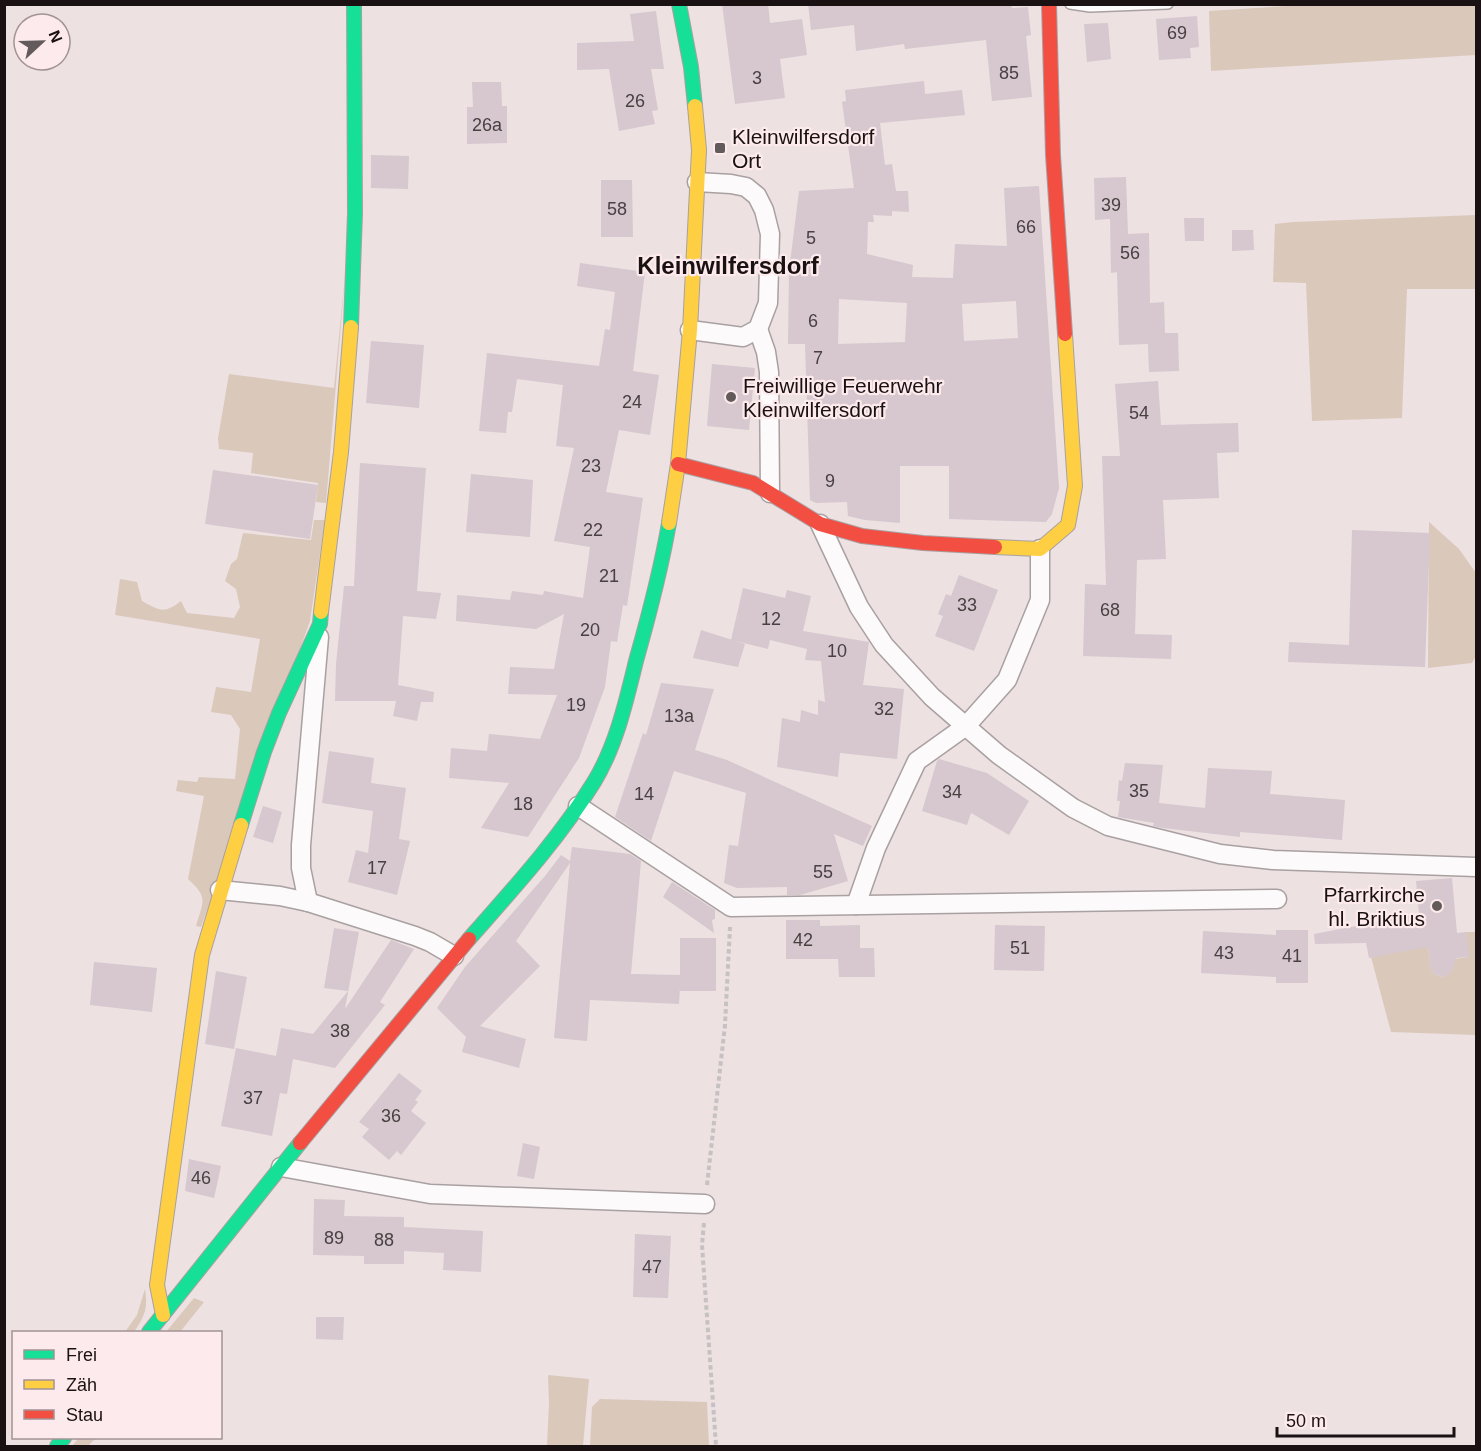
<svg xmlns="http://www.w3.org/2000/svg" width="1481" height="1451" font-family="Helvetica,sans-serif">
	<rect width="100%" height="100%" fill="#ede1e2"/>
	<g fill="#dac8bb">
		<path d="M1319 4 1476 5V55L1211 71 1209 11Z"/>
		<path d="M1476 215V289H1407L1402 418 1312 421 1306 283 1273 282 1275 224 1293 222Z"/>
		<path d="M346 265 326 503 316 502 318 483 251 473 253 453 219 449 218 438 229 374 334 388Z"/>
		<path d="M314 520H325L310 621 201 927 196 926C203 901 209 898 188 879L204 796 176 791 178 780 197 782 199 777 235 779 240 729 231 715 211 712 216 687 251 692 260 639 115 615 120 579 137 582 142 601C160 611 164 614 181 601L187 613 234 618 240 607 236 589 225 581 231 564 237 559 243 533 311 540Z"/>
		<path d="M1429 522 1459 549 1476 573V656L1472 663 1428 668Z"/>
		<path d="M1466 932H1476V1035L1391 1032 1371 957 1428 946 1431 969 1434 974 1443 977 1453 969 1454 959 1468 957Z"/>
		<path d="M145 1289C148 1308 145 1316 134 1332H125L137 1315Z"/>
		<path d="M194 1298 204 1302 180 1332H166Z"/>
		<path d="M548 1375 589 1379 583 1446H547L549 1403Z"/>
		<path d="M600 1399 707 1402 709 1446H590L592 1407Z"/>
		<path d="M79 1438H96L88 1446H72Z"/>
	</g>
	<g fill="#d6c8ce" fill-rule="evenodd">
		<path d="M722 4H768L770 23 802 19 807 55 780 59 785 98 735 104Z"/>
		<path d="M808 4H1011L1012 8 1028 7 1031 35 1026 36 1032 97 992 101 986 40 905 49 904 44 856 51 854 25 811 30Z"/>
		<path d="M656 11 664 69H651L658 110 652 111 655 124 619 131 609 69 577 70V43L634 41 630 14Z"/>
		<path d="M1197 16 1199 47 1190 48 1191 58 1159 60 1156 19Z"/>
		<path d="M1108 23 1111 59 1087 62 1084 24Z"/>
		<path d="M924 81 925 94 962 90 965 115 880 123 885 165 892 164 896 191H908L909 212 892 211V216L873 215 874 222H868L867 254 913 265 912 277 953 278 955 244 1007 246 1004 188 1039 186 1059 488 1052 514 1046 522 949 519V466H900V523L865 520 848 516 847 502 816 503 810 500 805 344H788L789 271 799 191 854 188 842 102 846 101 845 90ZM839 299 907 303 905 342 838 344ZM1016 301 1018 338 964 341 962 304Z"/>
		<path d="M472 82H501L502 106H507V143L467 144V107H473Z"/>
		<path d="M371 155 409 156 408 189 371 188Z"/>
		<path d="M1126 177 1128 234 1149 233 1150 303 1164 302 1165 333H1178L1179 371 1149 372 1148 344 1119 345 1117 272 1111 273 1110 219 1095 220 1094 178Z"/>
		<path d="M601 180H632L633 237H601Z"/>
		<path d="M1184 218H1204V241H1185Z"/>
		<path d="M1232 230H1253L1254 250 1232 251Z"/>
		<path d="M580 263 645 272 633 371 659 375 650 435 619 430 606 492 643 498 627 606 623 605 617 642 611 641 605 687 579 758 528 837 481 828 509 783 449 778 451 748 487 751 489 734 540 739 557 695 508 694 510 667 554 669 564 614 536 629 456 621 457 595 510 600 512 591 543 595 544 591 583 598 590 547 554 541 574 448 556 446 563 385 517 379 512 412H508L506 433 479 431 487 353 599 366 605 329 610 330 615 292 577 286Z"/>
		<path d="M371 341 424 345 419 408 366 403Z"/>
		<path d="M712 364 755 368 749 430 707 426Z"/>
		<path d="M1158 381 1161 425 1238 423 1239 452 1217 453 1219 498 1163 500 1166 559 1137 560 1135 634 1172 635 1171 659 1083 656 1085 584 1106 585 1102 456H1120L1115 384Z"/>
		<path d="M360 463 426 468 417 591 441 593 436 619 403 616 398 685 434 692 433 702H421L417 721 393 716 396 701H335L336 664 344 586H354Z"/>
		<path d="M213 470 318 485 310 539 205 524Z"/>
		<path d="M471 474 533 480 530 537 466 532Z"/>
		<path d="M1352 530 1430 533 1425 667 1288 662 1289 642 1349 645Z"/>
		<path d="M959 575 998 590 974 651 935 636 943 616 938 614 946 594 951 596Z"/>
		<path d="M743 588 785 598 787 590 811 596 803 631 869 642 863 685 904 689 897 759 840 753 838 777 777 767 782 718 800 722 801 710 818 715V700L825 702 821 661 805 660 807 649 770 640 768 649 731 640Z"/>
		<path d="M701 630 745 644 738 667 693 658Z"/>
		<path d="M661 683 714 689 695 750 727 760 872 826 863 846 834 834 848 881 800 895H787V887L737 888 724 883 729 845 738 846 746 793 674 771 651 841 615 817 643 733 646 735Z"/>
		<path d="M329 751 374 758 371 783 406 788 399 839 410 841 397 895 348 882 356 850 368 853 373 811 322 803Z"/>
		<path d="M939 759 987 773 1029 801 1009 835 971 813 967 825 922 811 937 761Z"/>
		<path d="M1125 763 1163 765 1159 803 1205 808 1208 768 1272 771 1270 794 1345 800 1342 840 1240 832V837L1163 828 1153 826 1154 823 1118 817 1120 801H1117L1119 780 1122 781Z"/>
		<path d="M263 806 282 812 273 843 253 837Z"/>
		<path d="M572 847 630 854 641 861 631 974 680 975V938H716V991H680V988L679 1004 590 1000 587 1041 554 1038 570 863 516 941 540 966 480 1026 526 1039 519 1068 462 1052 466 1037 437 1008 465 967 545 876 561 855 570 861Z"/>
		<path d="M1452 878 1457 933 1466 932 1469 957 1456 958 1453 969 1448 975 1443 977 1434 974 1431 969 1428 947 1369 958 1366 943 1315 944 1314 934 1419 914 1416 881Z"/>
		<path d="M672 882 715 910V919L712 920 714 933 663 897Z"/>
		<path d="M786 920H820V926L860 925V948H874L875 977H839L838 959H786Z"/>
		<path d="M995 925 1045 926 1044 971 994 970Z"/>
		<path d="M334 928 359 932 345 1009 391 940 414 949 380 1002 385 1005 335 1068 293 1059 287 1094 280 1093 272 1136 221 1126 236 1048 276 1056 281 1028 313 1034 348 991 324 988Z"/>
		<path d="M1276 930H1308V983H1276V977L1201 973 1203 931 1276 935Z"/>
		<path d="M94 962 157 968 152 1012 90 1005Z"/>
		<path d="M216 971 247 977 234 1049 205 1044Z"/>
		<path d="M399 1073 422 1091 415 1100 418 1102 411 1111 426 1123 401 1155 397 1151 389 1160 362 1137 369 1129 359 1122Z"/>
		<path d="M523 1143 540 1147 534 1179 517 1176Z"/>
		<path d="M189 1159 221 1166 214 1198 185 1191Z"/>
		<path d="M314 1199 345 1200 344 1216 404 1217V1227L483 1231 481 1272 443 1270 444 1253 404 1251V1264H364V1256L313 1255Z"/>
		<path d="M635 1234 671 1236 668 1298 633 1297Z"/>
		<path d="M316 1317H344L343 1340 316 1339Z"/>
	</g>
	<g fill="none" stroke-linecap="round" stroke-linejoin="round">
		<defs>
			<path id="lane" d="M1070 4 1090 7 1168 4"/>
			<g id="street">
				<path d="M758 329 766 352 769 372 770 493"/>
				<path d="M690 330 743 337 758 329 768 303 770 234 764 210 757 196 746 187 731 184 697 182"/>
				<path d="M820 524 859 607 884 645 932 697 999 755 1073 808 1108 826 1220 854 1273 860 1476 867"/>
				<path d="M578 806 731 907 1277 899"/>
				<path d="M220 890 280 896 308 902 415 936 430 942 454 956"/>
				<path d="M308 902 301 868V845L319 637"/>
				<path d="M856 905 876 848 917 761 966 726 1007 680 1040 600V549"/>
				<path d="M281 1167 430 1194 705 1204"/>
			</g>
			<g id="fast">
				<path d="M679 4 691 67 695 106"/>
				<path d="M351 327 355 213 354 4"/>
				<path d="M241 825 264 752 279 713 320 624 321 612"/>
				<path d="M469 939C513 889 559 839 594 782 616 746 626 702 636 661 649 615 661 570 669 523"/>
				<path d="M149 1332 300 1143"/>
				<path d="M57 1446 64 1438"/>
			</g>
			<g id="slow">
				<path d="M669 523 678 464 690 330 699 150 695 106"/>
				<path d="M995 547 1040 549 1068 525 1075 486 1065 334"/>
				<path d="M321 612 341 452 351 327"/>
				<path d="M163 1315 157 1285 202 955 241 825"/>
			</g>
			<g id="jam">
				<path d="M1049 4 1053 155 1065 334"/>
				<path d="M678 464 753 483 820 524 862 536 923 543 995 547"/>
				<path d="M300 1143 469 939"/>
			</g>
		</defs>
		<use href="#lane" stroke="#a9a0a1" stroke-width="12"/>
		<use href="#street" stroke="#a9a0a1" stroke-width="21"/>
		<use href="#fast" stroke="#a9a0a1" stroke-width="16"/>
		<use href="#slow" stroke="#a9a0a1" stroke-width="16"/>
		<use href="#jam" stroke="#a9a0a1" stroke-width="16"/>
		<g stroke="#c6c1c2" stroke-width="4" stroke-dasharray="4.5 3" stroke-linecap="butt">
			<path d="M707 1185 725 1025 730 927"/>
			<path d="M704 1223 702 1245 716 1446"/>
		</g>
		<use href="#lane" stroke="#fcfafb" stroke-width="9"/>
		<use href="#street" stroke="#fcfafb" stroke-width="18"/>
		<use href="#fast" stroke="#16e098" stroke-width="14"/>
		<use href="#slow" stroke="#ffcf43" stroke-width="14"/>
		<use href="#jam" stroke="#f24e42" stroke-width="14"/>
	</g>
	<g fill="#635a5b" stroke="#fdeaec" stroke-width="2">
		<rect x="714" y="142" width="12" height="12" rx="3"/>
		<circle cx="731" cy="397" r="6"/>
		<circle cx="1437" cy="906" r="6"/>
	</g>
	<g text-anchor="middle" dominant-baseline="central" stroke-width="4.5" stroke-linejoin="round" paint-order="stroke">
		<g font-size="18" fill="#494042">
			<text x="1177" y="33">69</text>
			<text x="1009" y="73">85</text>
			<text x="757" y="78">3</text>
			<text x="635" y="101">26</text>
			<text x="487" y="125">26a</text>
			<text x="1111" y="205">39</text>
			<text x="617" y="209">58</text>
			<text x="1026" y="227">66</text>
			<text x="811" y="238">5</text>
			<text x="1130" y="253">56</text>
			<text x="813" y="321">6</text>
			<text x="818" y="358">7</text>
			<text x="632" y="402">24</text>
			<text x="1139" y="413">54</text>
			<text x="591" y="466">23</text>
			<text x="830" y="481">9</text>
			<text x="593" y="530">22</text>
			<text x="609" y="576">21</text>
			<text x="967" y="605">33</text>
			<text x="1110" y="610">68</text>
			<text x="771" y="619">12</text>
			<text x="590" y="630">20</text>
			<text x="837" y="651">10</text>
			<text x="576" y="705">19</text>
			<text x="884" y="709">32</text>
			<text x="679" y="716">13a</text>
			<text x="1139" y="791">35</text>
			<text x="952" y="792">34</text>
			<text x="644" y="794">14</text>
			<text x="523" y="804">18</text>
			<text x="377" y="868">17</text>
			<text x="823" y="872">55</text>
			<text x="803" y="940">42</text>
			<text x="1020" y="948">51</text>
			<text x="1224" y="953">43</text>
			<text x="1292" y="956">41</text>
			<text x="340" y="1031">38</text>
			<text x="253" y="1098">37</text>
			<text x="391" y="1116">36</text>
			<text x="201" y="1178">46</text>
			<text x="334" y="1238">89</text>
			<text x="384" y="1240">88</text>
			<text x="652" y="1267">47</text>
		</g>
		<g font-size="21" fill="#191112" stroke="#fdeaec" text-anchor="start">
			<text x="732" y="136">Kleinwilfersdorf<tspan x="732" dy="24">Ort</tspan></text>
			<text x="743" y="385">Freiwillige Feuerwehr<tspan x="743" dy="24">Kleinwilfersdorf</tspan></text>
			<text x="1425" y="894" text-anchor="end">Pfarrkirche<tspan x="1425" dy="24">hl. Briktius</tspan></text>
		</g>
		<g font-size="24" font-weight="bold" fill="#191112" stroke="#fdeaec">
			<text x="728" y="265">Kleinwilfersdorf</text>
		</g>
	</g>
	<rect width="1481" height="1451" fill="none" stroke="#191112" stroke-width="12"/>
	<rect x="12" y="1331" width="210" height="108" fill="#fdeaec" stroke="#a29395" stroke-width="1.5"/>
	<rect x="24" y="1350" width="30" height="9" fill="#16e098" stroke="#a29395" stroke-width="1.5"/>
	<text x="66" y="1361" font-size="18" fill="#191112">Frei</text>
	<rect x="24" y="1380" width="30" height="9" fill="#ffcf43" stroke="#a29395" stroke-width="1.5"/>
	<text x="66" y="1391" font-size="18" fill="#191112">Zäh</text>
	<rect x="24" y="1410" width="30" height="9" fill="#f24e42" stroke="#a29395" stroke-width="1.5"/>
	<text x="66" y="1421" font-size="18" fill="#191112">Stau</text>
	<g transform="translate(42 42) rotate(68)"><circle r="28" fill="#fdeaec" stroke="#a29395" stroke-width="1.5"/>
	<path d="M0-4.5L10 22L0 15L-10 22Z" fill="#635a5b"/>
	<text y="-9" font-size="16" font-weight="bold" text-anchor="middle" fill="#191112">N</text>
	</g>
	<path d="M1277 1427v9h177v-9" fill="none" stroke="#191112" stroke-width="3"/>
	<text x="1286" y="1427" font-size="18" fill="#191112" stroke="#fdeaec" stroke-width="4.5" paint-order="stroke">50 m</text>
</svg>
